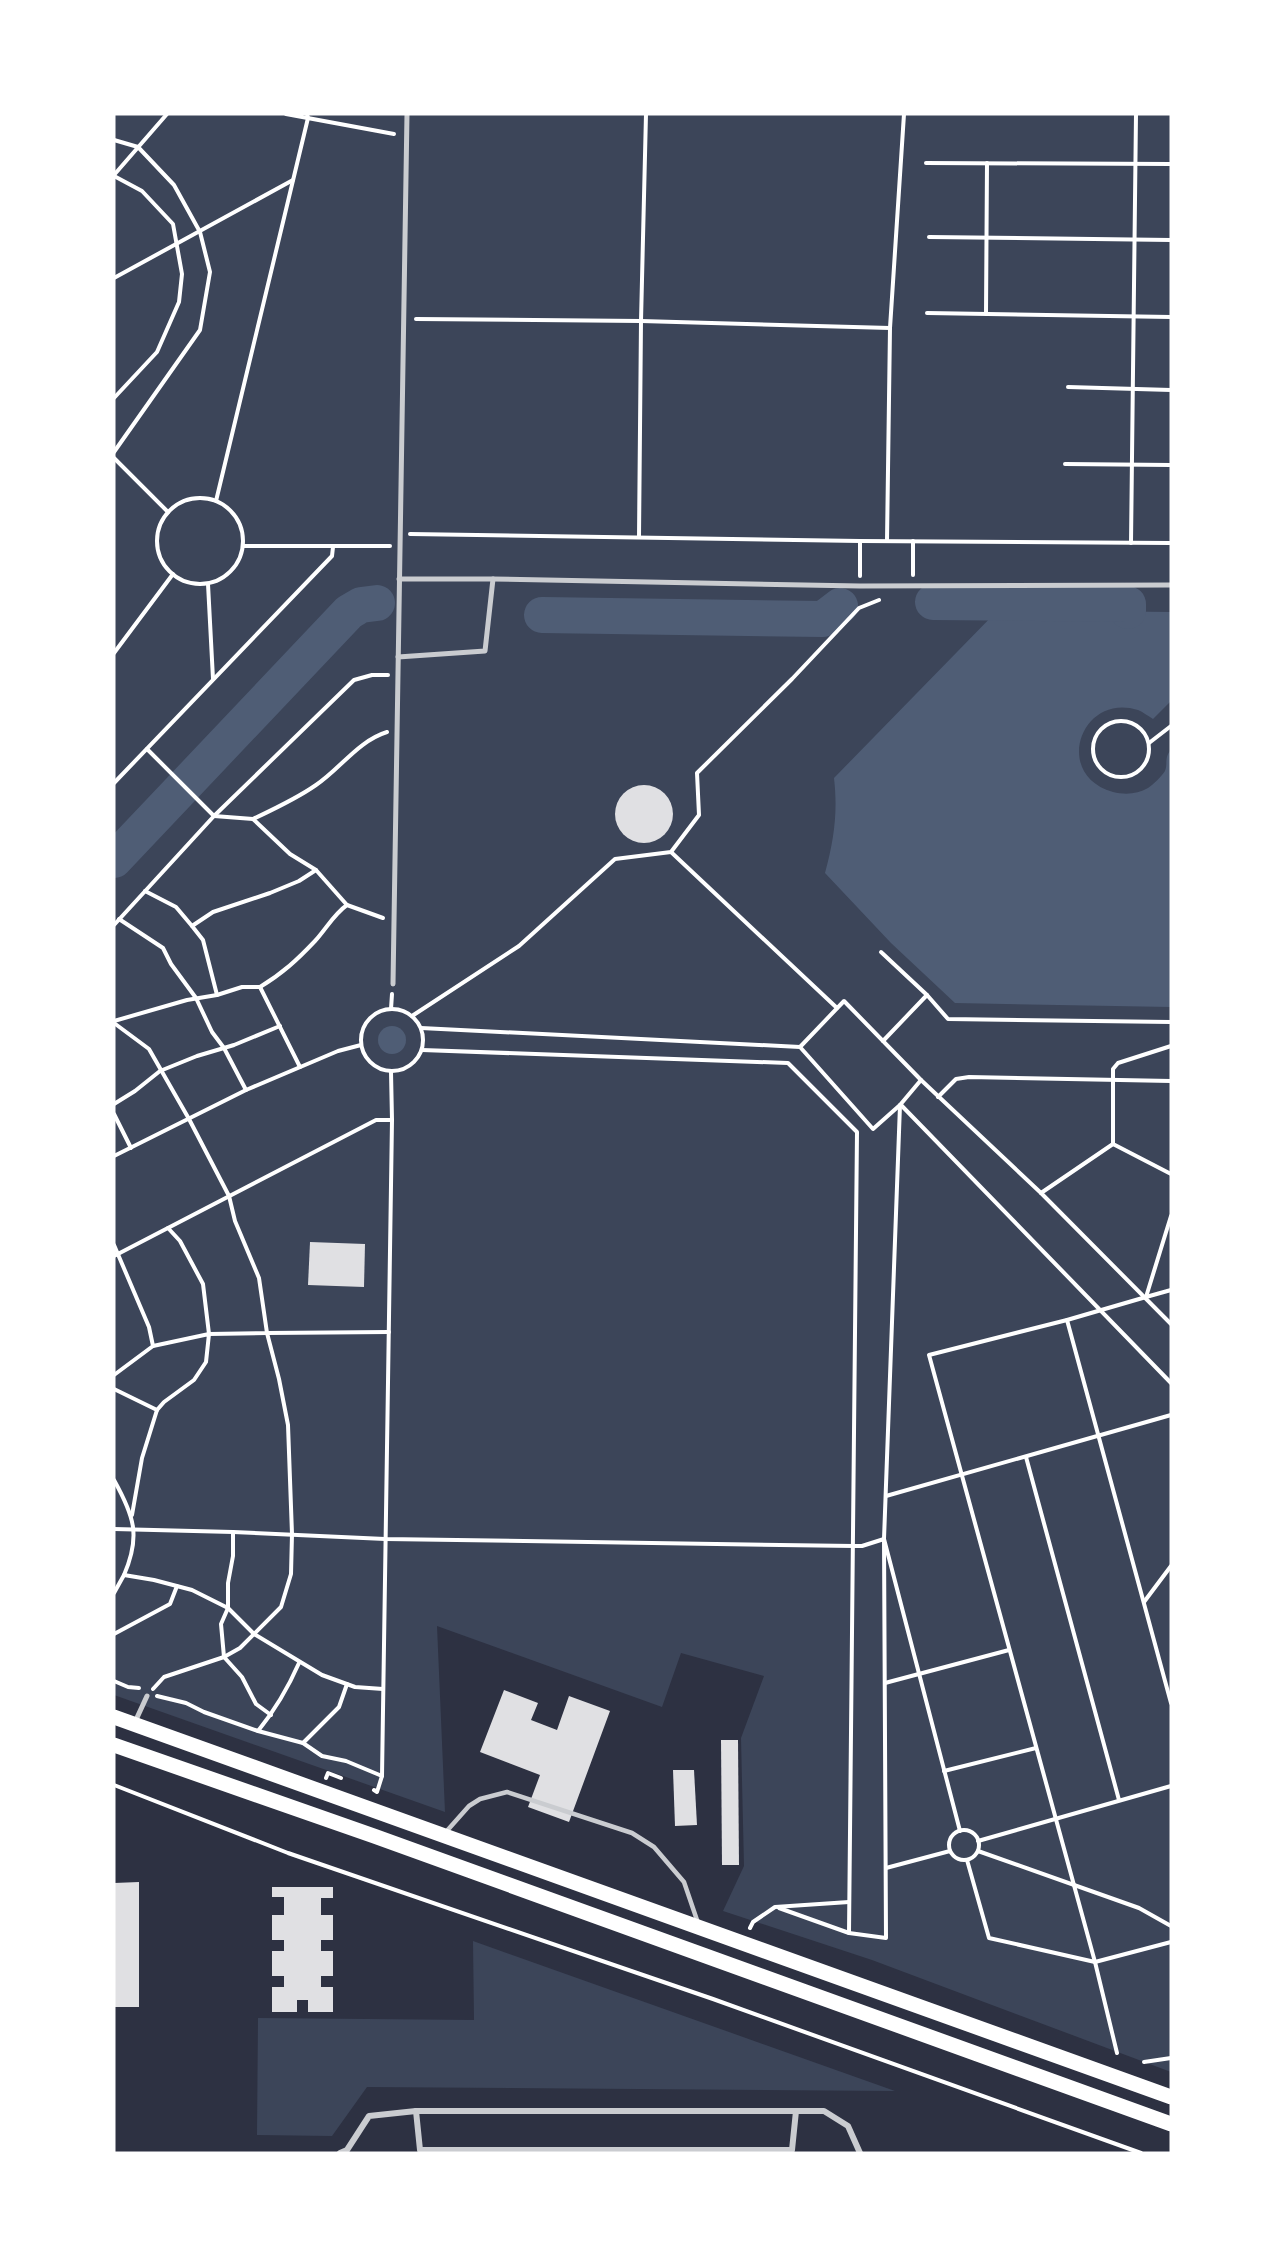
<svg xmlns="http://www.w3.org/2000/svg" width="1285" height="2267" font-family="Ubuntu,sans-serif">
	<rect width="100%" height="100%" fill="#2d3142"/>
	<g fill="#3c4559">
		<path d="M114 114H1171V2072L872 1960 723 1911 744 1866 741 1738 764 1676 681 1653 662 1707 437 1626 445 1812 114 1695Z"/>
		<path d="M473 1941 895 2091 367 2087 332 2136 257 2135 258 2018 474 2020Z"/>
	</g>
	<g fill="#4f5d75">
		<path d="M998 610 1171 612V701L1153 719C1148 716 1143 712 1138 710 1081 692 1052 775 1113 792 1125 795 1138 794 1148 788 1153 785 1162 776 1165 771 1168 764 1164 757 1171 750V1007L955 1003 891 943 825 873C834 840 838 812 834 778Z"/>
		<circle cx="392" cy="1040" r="14"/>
	</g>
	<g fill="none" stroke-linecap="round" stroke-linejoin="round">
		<g stroke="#4f5d75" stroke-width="36">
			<path d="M933 602 1128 604V611"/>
			<path d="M542 615 823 619 840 606"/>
			<path d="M114 860 349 612 361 605 377 603"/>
		</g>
	</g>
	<g fill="#e0e0e3">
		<circle cx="644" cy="814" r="29"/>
		<path d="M310 1242 365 1244 364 1287 308 1285Z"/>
		<path d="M504 1690 538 1703 531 1720 557 1730 569 1696 610 1711 569 1822 528 1807 540 1775 480 1752Z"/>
		<path d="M721 1740H738L739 1865H722Z"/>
		<path d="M673 1770H694L697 1825 675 1826Z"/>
		<path d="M139 1882V2007H114V1883Z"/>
		<path d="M272 1887H333V1898H321V1915H333V1940H321V1951H333V1976H321V1987H333V2012H308V2000H297V2012H272V1987H284V1976H272V1951H284V1940H272V1915H284V1897H272Z"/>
	</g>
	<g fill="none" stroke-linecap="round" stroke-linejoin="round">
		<g stroke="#fff" stroke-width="4">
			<path d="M286 114 394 134"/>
			<path d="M114 140 138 147 174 185 200 232 210 272 200 330 114 452"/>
			<path d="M926 163 1171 164"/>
			<path d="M114 175 167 114"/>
			<path d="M114 176 142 191 173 224 182 274 179 302 157 352 114 398"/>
			<path d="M929 237 1171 240"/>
			<path d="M114 278 293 180"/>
			<path d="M927 313 1171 317"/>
			<path d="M986 314 987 163"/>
			<path d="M416 319 641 321 890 328"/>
			<path d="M1068 387 1171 390"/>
			<path d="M114 458 168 512"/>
			<path d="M1065 464 1171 465"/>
			<circle cx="200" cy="541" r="43"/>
			<path d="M216 501 308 118 307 114"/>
			<path d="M410 534 860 541 1171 543"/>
			<path d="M639 537 641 321 646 114"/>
			<path d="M860 541V576"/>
			<path d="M887 541 890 328 904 114"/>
			<path d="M913 541V575"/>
			<path d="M1131 543 1136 114"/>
			<path d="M243 546H390"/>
			<path d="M208 584 213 679"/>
			<path d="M114 653 173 574"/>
			<circle cx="1121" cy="749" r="28"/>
			<path d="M1149 743 1171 726"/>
			<path d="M147 749 214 816 253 819 290 854 316 870"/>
			<path d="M114 783 332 556 333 547"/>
			<path d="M253 819C274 809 296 799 316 785 340 769 358 741 387 732"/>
			<path d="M671 852 837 1008"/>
			<path d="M145 891 176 907 192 926"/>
			<path d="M119 919 163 948 171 964 196 998 212 1032 224 1048 246 1090"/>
			<path d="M114 925 214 816 354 680 372 675H388"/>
			<path d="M881 952 927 995"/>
			<path d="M260 987C283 973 297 960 315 941 326 929 334 914 347 905L383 918"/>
			<path d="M217 995 203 940 192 926 213 912 270 893 299 881 316 870 347 905"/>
			<circle cx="392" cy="1040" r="31"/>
			<path d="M391 1009 392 994"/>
			<path d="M412 1016 519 946 615 859 671 852 699 815 697 773 792 679 859 608 879 600"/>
			<path d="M114 1021 187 1000 217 995 242 987H260L300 1067"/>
			<path d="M114 1023 149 1049 189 1119 229 1196 235 1221 259 1278 267 1333 209 1334 203 1284 180 1241 168 1228"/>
			<path d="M421 1028 800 1047 873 1129 900 1105 921 1080 844 1001 800 1047"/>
			<path d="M883 1041 927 995 948 1019 1171 1022"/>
			<path d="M1171 1046 1118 1063 1113 1069V1144L1171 1174"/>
			<path d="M422 1050 788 1063 857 1132 849 1933 886 1938 884 1539 900 1105"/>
			<path d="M921 1080 1041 1193 1171 1324"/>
			<path d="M938 1097 956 1079 969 1077 1171 1081"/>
			<path d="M114 1104 135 1091 160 1071 197 1056 234 1045 280 1026"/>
			<path d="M901 1105 1171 1383"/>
			<path d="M114 1114 131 1148"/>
			<path d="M114 1156 246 1090 338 1051 361 1045"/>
			<path d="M1041 1193 1113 1144"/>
			<path d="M1171 1216 1146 1297 1171 1290"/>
			<path d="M114 1245 149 1327 153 1346 114 1375"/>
			<path d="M114 1256 376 1120H392"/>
			<path d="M1067 1320 1171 1703"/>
			<path d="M114 1389 157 1410"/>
			<path d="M1026 1457 1119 1800"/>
			<path d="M114 1480C134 1516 141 1536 124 1575L154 1580 192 1590 228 1608 254 1634 322 1675 355 1687 383 1689"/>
			<path d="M886 1496 1171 1415"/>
			<path d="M132 1515 142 1458 157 1410 164 1402 194 1380 206 1362 209 1334 153 1346"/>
			<path d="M114 1529 233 1532 385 1539 854 1546H862L884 1539 960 1831"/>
			<path d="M233 1532V1556L228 1583V1608L221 1624 224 1657 242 1677 256 1704 271 1715"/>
			<path d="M114 1593 124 1575"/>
			<path d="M1144 1602 1171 1566"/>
			<path d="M114 1634 170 1604 177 1586"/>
			<path d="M114 1681 128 1687 139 1688"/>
			<path d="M885 1683 1009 1650"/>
			<path d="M153 1689 164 1677 224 1657 240 1648 281 1607 291 1574 292 1534 288 1425 279 1379 267 1333 389 1332"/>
			<path d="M157 1696 186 1703 204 1712 258 1731 303 1743 322 1756 346 1761 382 1776"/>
			<path d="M258 1731C275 1710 288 1688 299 1663"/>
			<path d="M303 1743 339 1707 347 1684"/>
			<path d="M944 1771 1036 1748"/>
			<path d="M326 1778 328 1773 341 1778"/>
			<path d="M114 1785 288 1853 713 1999 1141 2153"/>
			<path d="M374 1790 377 1792 382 1776 392 1120 391 1072"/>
			<circle cx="964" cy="1845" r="15"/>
			<path d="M978 1841 1171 1786"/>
			<path d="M978 1851 1139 1908 1171 1926"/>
			<path d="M967 1860 989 1938 1095 1962 1171 1942"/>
			<path d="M886 1868 950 1851"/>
			<path d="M779 1908 849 1933"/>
			<path d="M750 1928 753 1922 775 1907 849 1902"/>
			<path d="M1117 2053 1095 1962 929 1355 1067 1320 1146 1297"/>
			<path d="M1144 2062 1171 2058"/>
		</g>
		<path stroke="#caccd0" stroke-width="4.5" d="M445 1833 469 1806 480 1799 507 1792 632 1833 654 1847 684 1882 698 1923"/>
		<g stroke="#caccd0" stroke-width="5">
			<path d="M399 579H493L860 586 1171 585"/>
			<path d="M398 657 485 651 493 579"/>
			<path d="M393 984 407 114"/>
			<path d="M135 1722 147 1696"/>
		</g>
		<g stroke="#caccd0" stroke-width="6">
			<path d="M416 2111 420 2150H792L796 2111"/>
			<path d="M340 2153 347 2150 369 2116 416 2111H824L848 2126 860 2153"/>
		</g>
		<g stroke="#fff" stroke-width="15">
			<path d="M114 1717 1171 2097"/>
			<path d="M114 1745 374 1836 1171 2124"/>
		</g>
	</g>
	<rect width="1285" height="2267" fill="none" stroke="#ffffff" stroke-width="231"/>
</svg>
